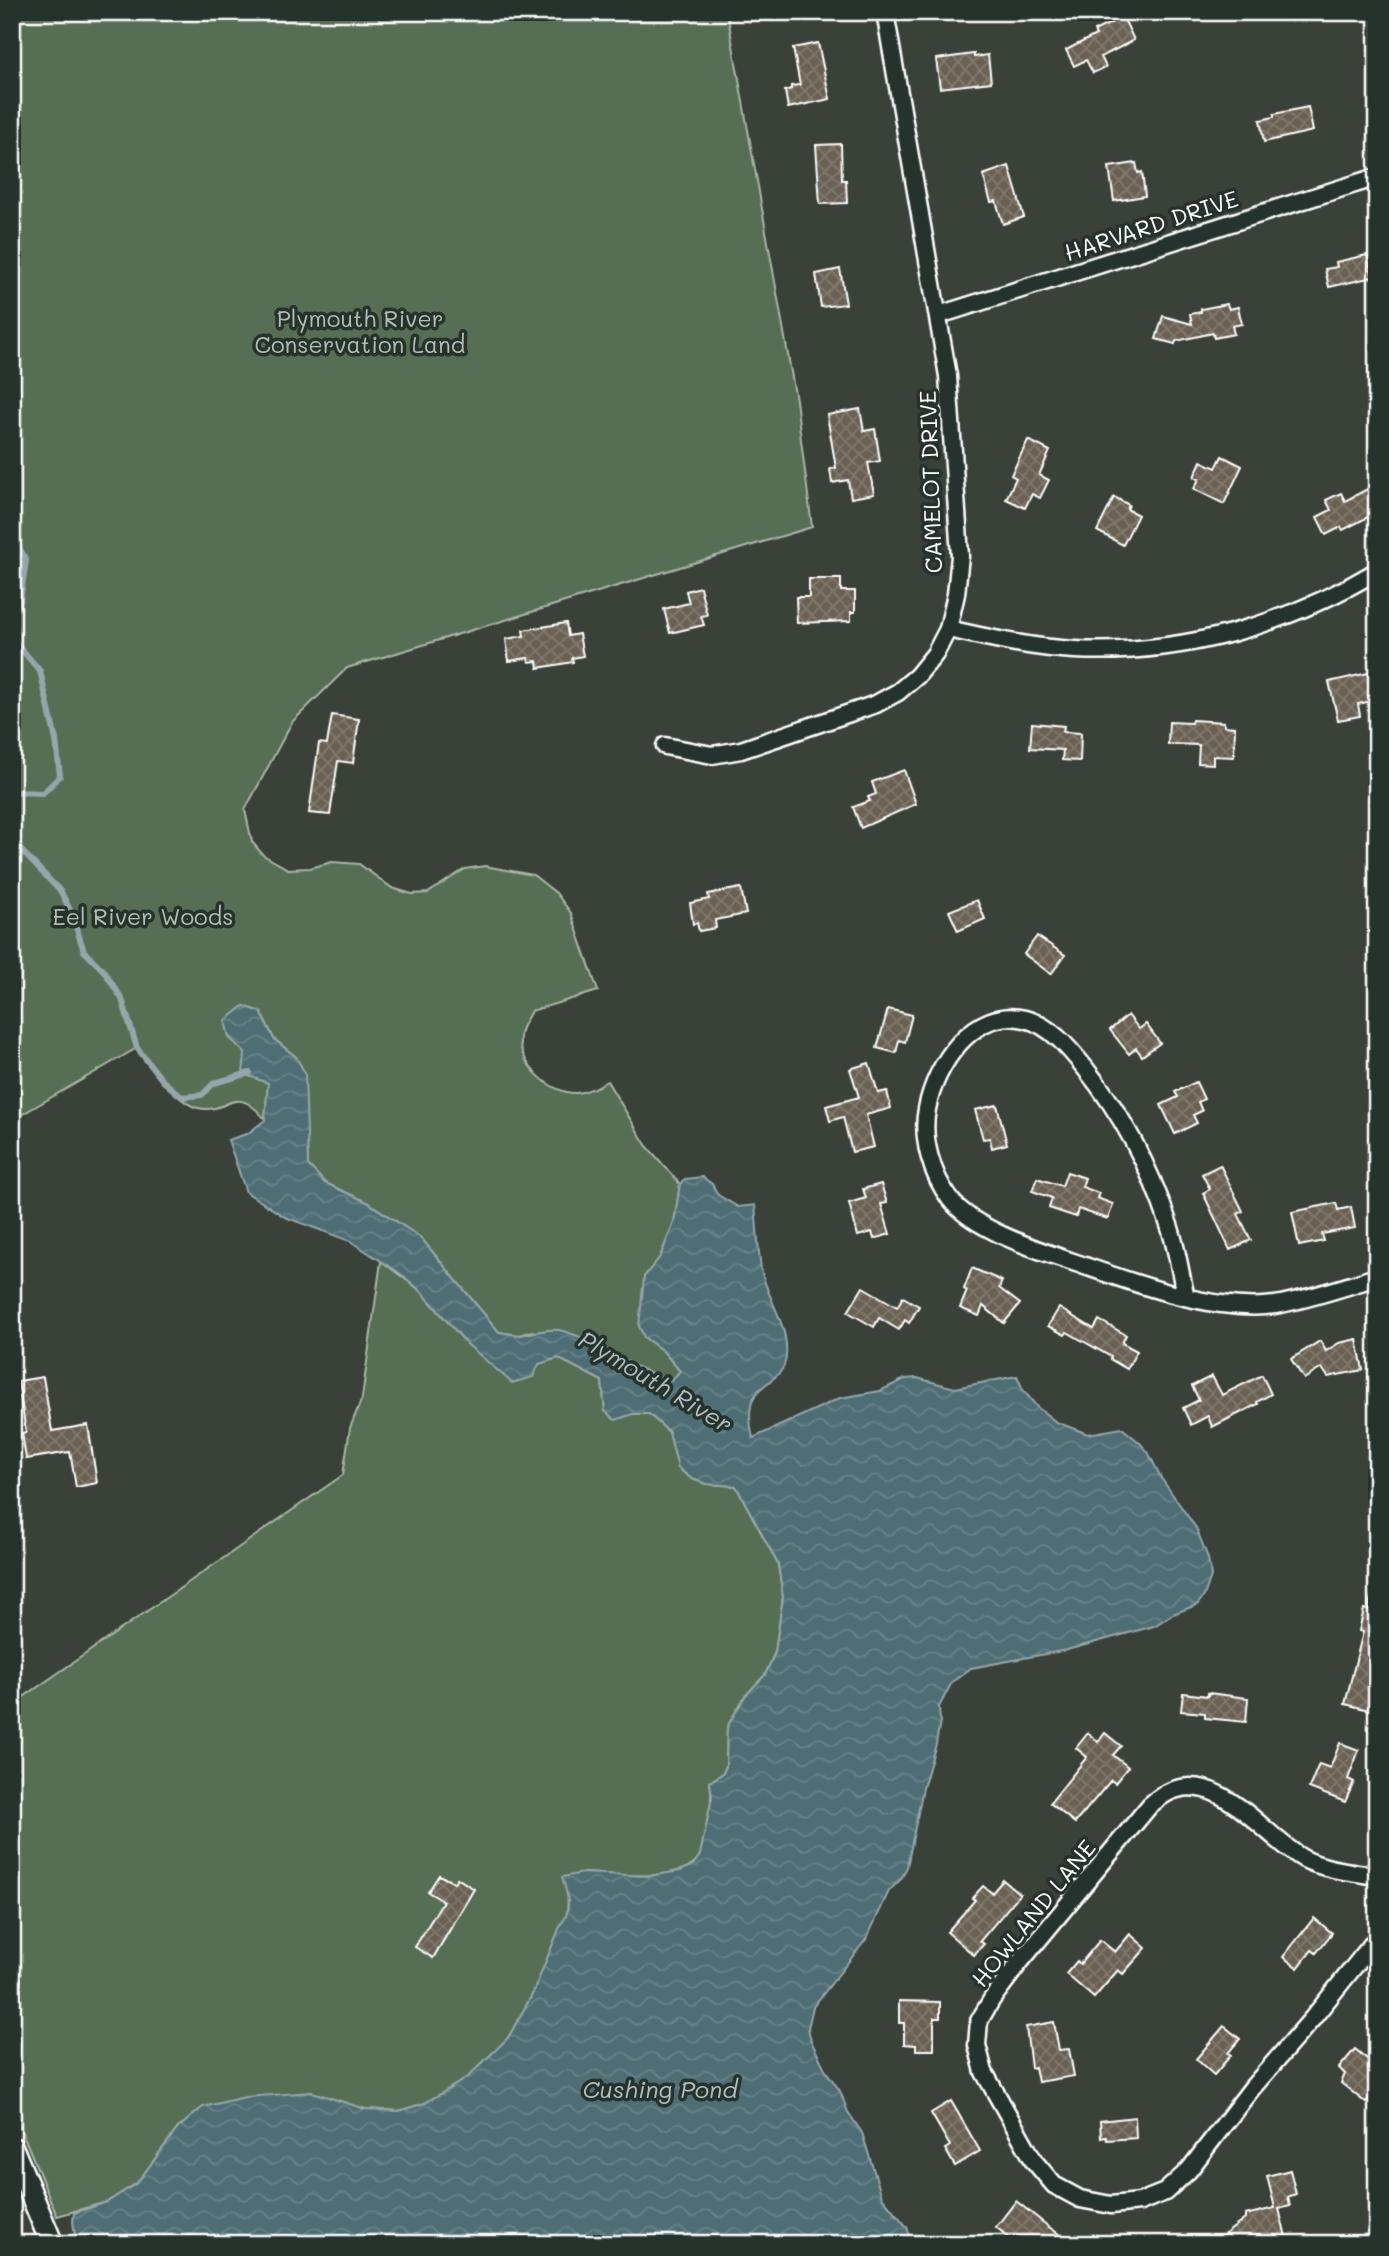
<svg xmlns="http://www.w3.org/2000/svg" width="1389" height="2256" font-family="Mali,sans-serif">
	<defs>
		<pattern id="water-waves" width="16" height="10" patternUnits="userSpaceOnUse" patternTransform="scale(1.75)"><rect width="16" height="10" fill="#4f6d75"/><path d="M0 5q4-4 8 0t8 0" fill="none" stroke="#69838a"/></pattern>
		<pattern id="building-cross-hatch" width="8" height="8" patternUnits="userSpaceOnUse" patternTransform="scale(1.75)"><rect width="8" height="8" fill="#6a6153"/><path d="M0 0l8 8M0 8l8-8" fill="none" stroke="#80796d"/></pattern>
	</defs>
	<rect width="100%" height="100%" fill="#3a4138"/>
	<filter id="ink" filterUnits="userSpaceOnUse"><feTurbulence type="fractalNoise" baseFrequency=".0143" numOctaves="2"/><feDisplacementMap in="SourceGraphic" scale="14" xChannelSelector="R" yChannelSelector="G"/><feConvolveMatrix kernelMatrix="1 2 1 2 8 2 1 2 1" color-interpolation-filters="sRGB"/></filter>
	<g filter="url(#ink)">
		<g fill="#566e53" stroke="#aab6a9" stroke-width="2">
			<path d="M12 12H727L796 400 812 527 347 668 292 722 245 810 252 842 263 855 288 869 310 868 332 862 359 864 392 888 412 894 428 893 465 869 485 866 533 875 556 893 571 913 598 991 531 1011C527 1019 520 1028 520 1036 517 1062 550 1094 576 1093 586 1092 599 1086 607 1081L646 1145 680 1184 674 1223 660 1257 644 1277V1337L663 1351 680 1371 671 1382 647 1374 608 1351 532 1331 519 1335 499 1332 421 1238 367 1202 325 1183 308 1165 306 1127 296 1057 274 1039 261 1012 244 1006 229 1037 245 1053 268 1083 265 1119C233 1081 230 1115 198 1108 177 1103 150 1065 137 1048L12 1120V567L25 560 12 535Z"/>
			<path d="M381 1261 421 1291 468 1345 539 1364 558 1358 602 1381 605 1411 649 1414 669 1432 678 1468 692 1479 707 1484 736 1486 778 1564 783 1597 775 1652 765 1675 745 1696 727 1727 726 1766 723 1773 710 1782C713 1799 709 1814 705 1831 703 1839 703 1850 699 1857 683 1884 610 1874 583 1873L568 1896 567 1917 532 1995 508 2038 467 2078 425 2103 399 2111 365 2109 312 2092 178 2128 137 2183 107 2202 57 2216 12 2108V1705L343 1475 350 1428 362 1398Z"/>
		</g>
		<path fill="url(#water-waves)" stroke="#95a7ac" stroke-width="2" d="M244 1006 261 1012 274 1039 296 1057 305 1073 308 1165 325 1183 367 1202 421 1238 499 1332C506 1333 514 1335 521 1335 534 1333 550 1327 563 1331 602 1342 633 1370 671 1381L680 1371 663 1351 644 1337 639 1326 644 1277 660 1257 674 1223 680 1184 685 1179 702 1177 712 1184 718 1195 738 1207 755 1205C757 1226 758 1248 761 1269 767 1299 789 1324 786 1356 784 1390 738 1376 753 1438L840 1398 880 1391 905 1379 917 1378 955 1388 1017 1376 1023 1390 1037 1407 1056 1422 1088 1434 1122 1428 1139 1442 1148 1452 1161 1478 1196 1528 1208 1558 1211 1576 1204 1596 1197 1605 1173 1614 1154 1626 1067 1650 971 1668 952 1682 939 1707 940 1721 936 1744 923 1788 907 1867 901 1879 889 1891 867 1938 813 2007 808 2028 811 2041 826 2071 840 2091 848 2112 862 2133 882 2197 907 2227 912 2244H76L73 2222 74 2213 107 2202 137 2183 178 2128 203 2107 245 2097 312 2092 365 2109 399 2111 425 2103 467 2078 508 2038 532 1995 561 1924C573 1911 567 1892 562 1877L583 1873 649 1876 680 1871 693 1865 700 1855 712 1797 710 1782 723 1773 726 1766 727 1727 745 1696 765 1675 775 1653 783 1597 778 1564 736 1486 707 1484 692 1479 678 1468 669 1432 649 1414H633L615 1420 605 1411 602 1381 558 1358 539 1364 533 1377 512 1383 468 1345 421 1291 398 1272 350 1241 285 1217 246 1192 228 1140 247 1134 265 1120 268 1083 243 1074 245 1053 229 1037 225 1021Z"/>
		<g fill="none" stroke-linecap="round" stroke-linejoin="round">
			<g stroke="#95a7ac" stroke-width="6">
				<path d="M12 535 26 560 20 601 12 614"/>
				<path d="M12 638 40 671 56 740 60 776 43 793 17 792 12 798"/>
				<path d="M12 835 16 845 61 892 71 912 84 951 104 971 122 999 137 1048 163 1081 182 1097 202 1095 214 1083 250 1073"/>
			</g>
		</g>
		<g fill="url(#building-cross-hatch)" stroke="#fff" stroke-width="2">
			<path d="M1123 17 1134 40 1101 57 1106 67 1093 73 1086 60 1074 66 1066 50 1096 35 1094 31Z"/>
			<path d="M818 43 830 99 788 108 785 91 791 89V86L800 85 793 48Z"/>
			<path d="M974 54V57L988 55 991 82 940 88 936 59Z"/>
			<path d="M1308 107 1313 131 1264 142 1260 120 1274 117V114Z"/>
			<path d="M841 144 842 180H846L847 203 820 204 816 145Z"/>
			<path d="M1136 163 1138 173 1142 172 1145 196 1114 201 1109 167Z"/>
			<path d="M1009 166 1024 217 1003 224 996 201 991 202 983 175Z"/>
			<path d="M1367 255 1373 277 1329 287 1325 269 1337 267 1336 262Z"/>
			<path d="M840 269 846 304 821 307 816 274Z"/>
			<path d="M1227 304 1229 309 1238 307 1242 324 1232 326 1234 334 1214 338 1213 333 1176 341 1175 344 1156 339 1163 316 1192 324 1190 314 1201 312V309Z"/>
			<path d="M860 409 864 431 875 429 880 461 868 463 874 494 851 498 848 480 832 483 830 469 836 468 827 415Z"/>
			<path d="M1028 440 1050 451 1039 475 1049 480 1040 498 1032 494 1025 508 1006 499 1016 478 1011 475Z"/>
			<path d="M1222 456 1242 466 1224 504 1194 489 1199 479 1194 477 1201 461 1216 468Z"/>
			<path d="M1377 484V507L1370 511 1372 515 1343 530 1341 527 1326 535 1317 517 1331 510 1326 500 1341 493 1345 501Z"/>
			<path d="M1114 497 1129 505 1127 509 1138 515 1123 545 1097 531Z"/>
			<path d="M809 579H841V591H855V612H851V621L797 623 796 597H809Z"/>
			<path d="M700 587 707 615 701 616 704 625 670 633 664 609 689 603 686 591Z"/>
			<path d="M566 623 568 636 579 634 583 656 572 658 573 662 538 668 537 661 529 662 528 658 509 661 506 639 524 636 523 630Z"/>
			<path d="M1377 671V700L1358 704 1360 716 1338 720 1329 682Z"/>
			<path d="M332 715 359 719 353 763 338 761 330 815 309 813 319 743 327 744Z"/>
			<path d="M1192 720 1224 722V726L1235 727 1234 757 1213 756V764L1198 763 1199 745 1168 744 1169 722 1191 723Z"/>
			<path d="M1032 723 1064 726 1063 732 1081 733 1080 761 1062 760 1063 750 1030 748Z"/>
			<path d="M904 770 916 804 861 828 853 807 870 801 868 797 876 794 872 782Z"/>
			<path d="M741 888 746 914 715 920 716 928 699 931 697 923 693 924 690 903 709 899 708 894Z"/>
			<path d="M977 900 985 919 958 931 949 911Z"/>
			<path d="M1037 936 1065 955 1051 974 1024 954Z"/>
			<path d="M888 1009 912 1015 905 1042 899 1040 896 1053 877 1048Z"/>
			<path d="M1128 1015 1139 1029 1146 1024 1160 1043 1142 1056 1136 1048 1129 1054 1110 1030Z"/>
			<path d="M869 1063 878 1093 887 1091 891 1108 866 1115 874 1147 852 1152 843 1117 830 1121 826 1106 859 1097 850 1069Z"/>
			<path d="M1196 1082 1204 1099 1198 1102 1202 1111 1193 1115 1197 1123 1175 1134 1161 1105 1178 1097 1175 1092Z"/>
			<path d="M997 1105 1007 1144 992 1148 990 1138 983 1139 975 1110Z"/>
			<path d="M1220 1165 1243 1211 1238 1214 1251 1240 1230 1250 1203 1193 1210 1189 1202 1174Z"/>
			<path d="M1067 1172 1085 1178 1082 1187 1099 1193 1097 1198 1113 1204 1108 1219 1078 1209 1076 1217 1049 1208 1052 1198 1032 1191 1037 1178 1062 1186Z"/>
			<path d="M881 1184 887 1203 881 1204 890 1234 874 1239 872 1232 858 1236 849 1203 866 1198 863 1189Z"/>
			<path d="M1336 1203 1338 1210 1351 1207 1355 1228 1322 1234 1324 1241 1299 1246 1292 1212Z"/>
			<path d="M972 1268 1002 1281 999 1288 1020 1304 1004 1323 983 1306 979 1316 960 1308 967 1291 964 1289Z"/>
			<path d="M863 1287 897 1307 903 1297 919 1306 909 1323 905 1320 899 1330 879 1318 874 1327 848 1312Z"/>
			<path d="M1059 1308 1094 1329 1099 1320 1126 1335 1122 1343 1137 1351 1127 1369 1110 1359 1111 1357 1067 1332 1065 1335 1048 1326Z"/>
			<path d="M1357 1339 1363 1370 1328 1377 1322 1368 1304 1379 1291 1359 1320 1341 1326 1351 1339 1343Z"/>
			<path d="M1262 1375 1271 1394 1257 1402 1258 1404 1212 1427 1208 1416 1191 1425 1183 1408 1199 1400 1192 1386 1212 1376 1222 1395Z"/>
			<path d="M43 1377 52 1431 88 1425 97 1483 76 1487 70 1452 26 1459 22 1433 26 1432 18 1381Z"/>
			<path d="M1371 1597 1377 1598V1667L1372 1684 1377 1685V1712L1345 1704 1363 1632 1359 1631 1364 1609 1368 1610Z"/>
			<path d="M1183 1693 1208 1696V1693L1248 1698 1246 1722 1205 1718V1713L1181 1711Z"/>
			<path d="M1088 1733 1098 1742 1105 1733 1121 1746 1113 1755 1128 1767 1115 1783 1111 1780 1075 1823 1050 1803 1087 1757 1076 1748Z"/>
			<path d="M1340 1743 1359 1750 1348 1779 1354 1782 1345 1802 1309 1788 1319 1764 1330 1768Z"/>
			<path d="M439 1875 454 1883 457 1878 474 1889 433 1958 415 1947 443 1901 428 1892Z"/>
			<path d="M1003 1880 1020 1894 980 1941 984 1944 974 1955 947 1932 975 1900 972 1898 983 1886 992 1893Z"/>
			<path d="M1314 1918 1332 1933 1316 1953 1312 1950 1298 1968 1283 1957Z"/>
			<path d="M1130 1934 1146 1948 1123 1974 1118 1970 1094 1998 1066 1974 1077 1961 1080 1964 1100 1940 1115 1952Z"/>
			<path d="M899 2001 940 2002V2018H934V2050H916V2045L904 2044V2023H899Z"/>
			<path d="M1054 2022 1059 2050 1069 2049 1074 2076 1038 2082 1035 2067 1031 2068 1026 2027Z"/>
			<path d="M1224 2026 1240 2039 1228 2053 1231 2055 1214 2075 1196 2059Z"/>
			<path d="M1355 2049 1372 2063 1368 2068 1377 2075V2090L1366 2103 1341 2083 1345 2074 1339 2068Z"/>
			<path d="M951 2101 980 2151 955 2166 945 2149 950 2146 931 2113Z"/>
			<path d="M1135 2117 1136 2138 1107 2140 1106 2137 1101 2138 1100 2121Z"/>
			<path d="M1290 2170 1296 2194 1288 2197 1290 2206 1279 2209 1286 2237 1258 2244H1212L1245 2219V2215L1275 2208 1267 2176Z"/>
			<path d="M1016 2201 1049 2227 1073 2244H1017L996 2227Z"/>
		</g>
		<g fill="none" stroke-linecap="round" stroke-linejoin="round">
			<defs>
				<g id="street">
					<path d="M939 315 1377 177"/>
					<path d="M948 629C989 638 1032 648 1075 650 1182 655 1285 626 1377 571"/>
					<path d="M665 746 712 755 741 750 876 704 898 692 917 676 935 654 948 629 956 594 960 556 948 376 885 12"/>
					<path d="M1186 1297C1180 1273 1177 1248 1169 1225 1150 1168 1123 1115 1085 1068 1069 1048 1050 1025 1025 1019 974 1006 935 1065 927 1109 921 1139 932 1175 950 1199 974 1231 1047 1253 1085 1266 1139 1285 1217 1313 1275 1305 1310 1299 1343 1287 1377 1277"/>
					<path d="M1377 1876C1353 1872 1326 1870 1304 1859 1265 1838 1218 1766 1167 1793 1161 1796 1155 1801 1150 1805L1020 1962 992 1999 979 2021 977 2045 984 2072 1034 2161 1054 2185 1080 2199 1111 2205 1140 2202 1165 2192 1189 2170 1252 2088 1312 2019 1377 1938"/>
				</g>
				<path id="secondary" d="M12 2148 52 2244"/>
			</defs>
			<use href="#street" stroke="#fff" stroke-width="21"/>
			<use href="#secondary" stroke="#fff" stroke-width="26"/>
			<use href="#street" stroke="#26332d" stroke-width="16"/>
			<use href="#secondary" stroke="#26332d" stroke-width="21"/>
		</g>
	</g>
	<g text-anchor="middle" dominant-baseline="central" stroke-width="7" stroke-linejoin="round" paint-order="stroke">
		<g font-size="23" fill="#fff" stroke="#26332d">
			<text transform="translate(1151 225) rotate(-18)">HARVARD DRIVE</text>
			<text transform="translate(930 482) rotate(-92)">CAMELOT DRIVE</text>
			<text transform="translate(1033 1913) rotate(-51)">HOWLAND LANE</text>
		</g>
		<g font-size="23" fill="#b3beb2" stroke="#26332d">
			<text x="360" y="318">Plymouth River<tspan x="360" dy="26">Conservation Land</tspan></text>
			<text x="143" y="916">Eel River Woods</text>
		</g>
		<g font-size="24" font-style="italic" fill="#b0bdc1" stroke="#26332d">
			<text transform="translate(656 1381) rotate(31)">Plymouth River</text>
			<text x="660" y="2088">Cushing Pond</text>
		</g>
	</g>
	<rect width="1389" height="2256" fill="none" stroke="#26332d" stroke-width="42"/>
	<rect x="21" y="21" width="1347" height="2214" fill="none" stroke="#fff" stroke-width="2.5" filter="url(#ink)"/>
</svg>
